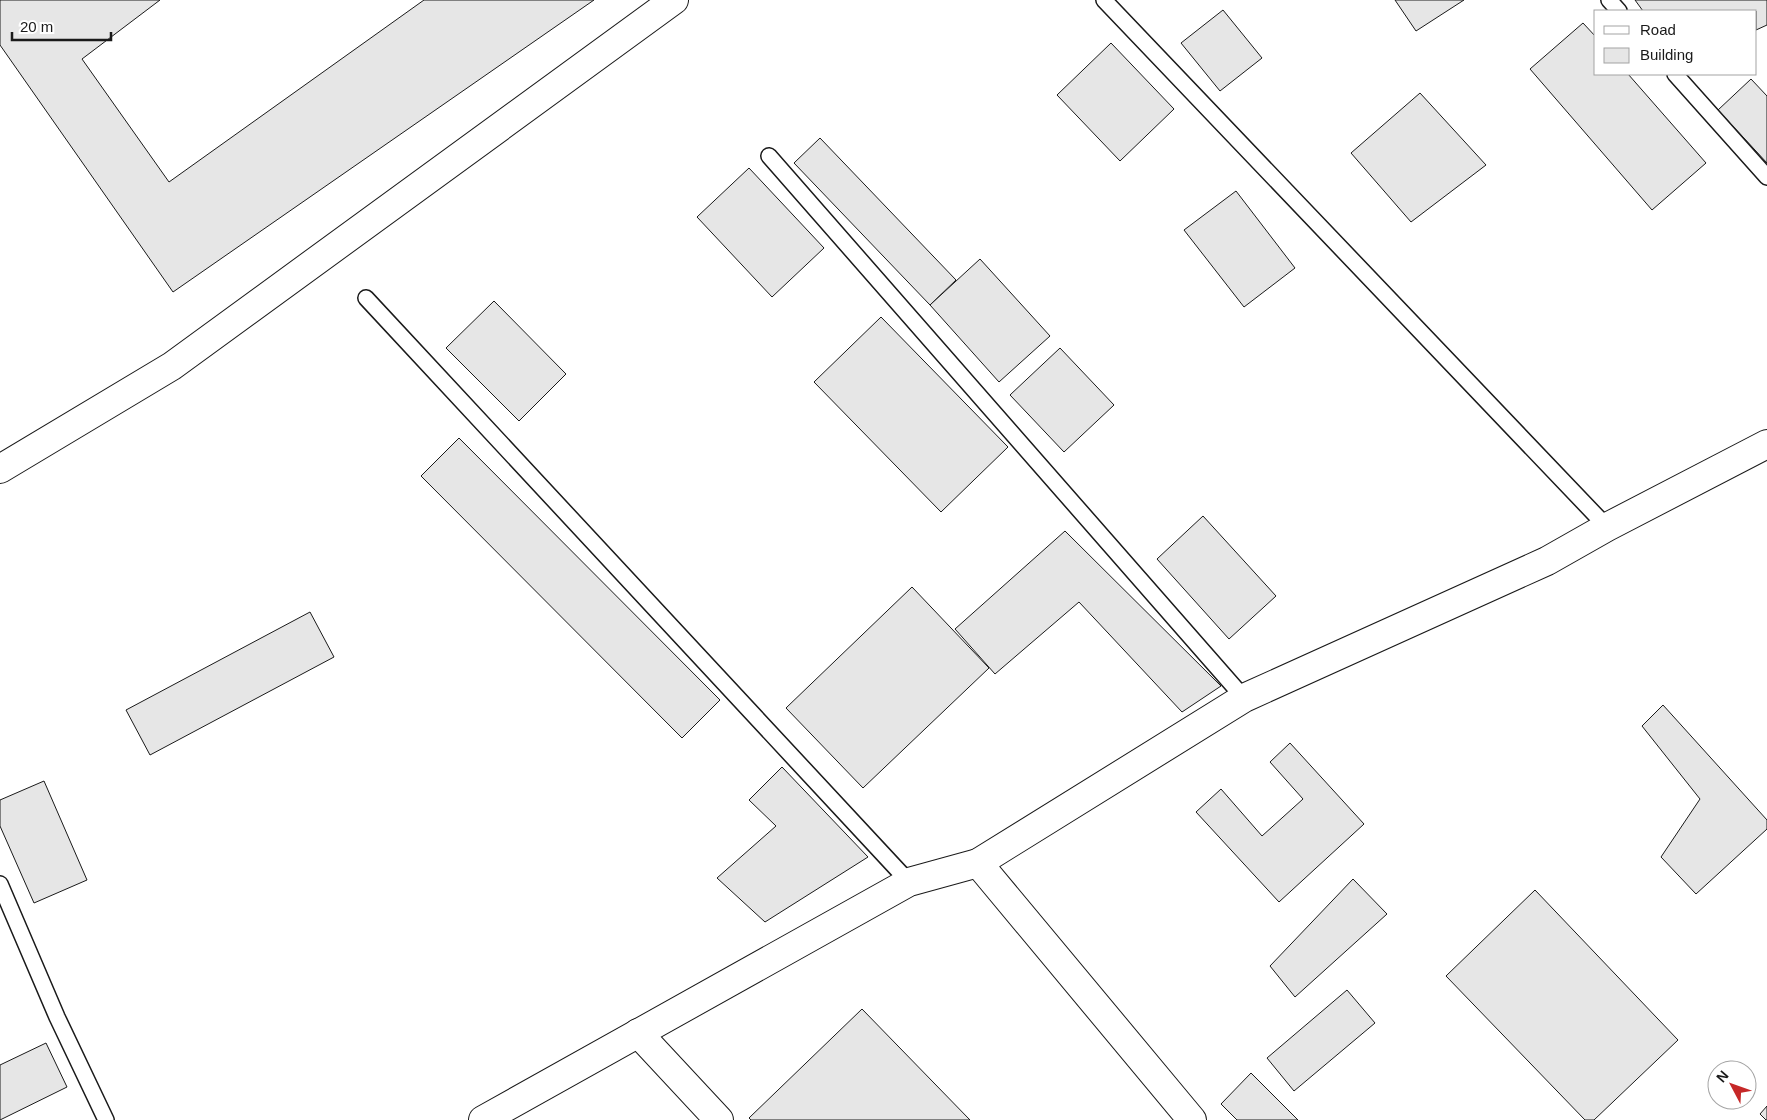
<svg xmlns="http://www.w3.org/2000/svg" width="1767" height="1120" font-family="Helvetica,sans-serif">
	<rect width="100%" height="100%" fill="#fff"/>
	<g fill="#e6e6e6" stroke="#1a1a1a">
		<path d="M0 0H160L82 59 169 182 424 0H594L173 292 0 45Z"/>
		<path d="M1395 0H1464L1416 31Z"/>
		<path d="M1635 0H1767V25L1756 30V11H1643Z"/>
		<path d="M1223 10 1262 58 1220 91 1181 43Z"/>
		<path d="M1583 23 1596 37V74H1628L1706 163 1652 210 1530 69Z"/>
		<path d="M1111 43 1174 109 1120 161 1057 95Z"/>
		<path d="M1751 79 1767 96V163L1718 110Z"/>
		<path d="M1420 93 1486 165 1411 222 1351 153Z"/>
		<path d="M820 138 956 280 930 305 794 163Z"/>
		<path d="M749 168 824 248 772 297 697 217Z"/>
		<path d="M1236 191 1295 268 1244 307 1184 230Z"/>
		<path d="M980 259 1050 336 999 382 930 305Z"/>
		<path d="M494 301 566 374 519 421 446 348Z"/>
		<path d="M881 317 1008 447 941 512 814 382Z"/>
		<path d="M1060 348 1114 405 1064 452 1010 395Z"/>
		<path d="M459 438 720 700 682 738 421 476Z"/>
		<path d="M1203 516 1276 596 1229 639 1157 559Z"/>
		<path d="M1065 531 1221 686 1182 712 1079 602 995 674 955 629Z"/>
		<path d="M912 587 989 668 863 788 786 708Z"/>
		<path d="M310 612 334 657 150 755 126 710Z"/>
		<path d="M1663 705 1767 820V829L1696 894 1661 857 1700 799 1642 726Z"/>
		<path d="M1290 743 1364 824 1279 902 1196 812 1221 789 1262 836 1303 799 1270 762Z"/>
		<path d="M782 767 868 857 765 922 717 878 776 826 749 800Z"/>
		<path d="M44 781 87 880 34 903 0 826V800Z"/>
		<path d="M1353 879 1387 914 1295 997 1270 966Z"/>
		<path d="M1535 890 1678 1040 1594 1120H1585L1446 976Z"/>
		<path d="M1347 990 1375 1023 1294 1091 1267 1058Z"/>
		<path d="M862 1009 970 1120H751L749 1118Z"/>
		<path d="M46 1043 67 1087 0 1120V1065Z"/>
		<path d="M1251 1073 1298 1120H1237L1221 1104Z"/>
		<path d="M1767 1106V1120H1766L1760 1114Z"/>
	</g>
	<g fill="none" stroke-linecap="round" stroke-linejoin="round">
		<defs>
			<g id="service">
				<path d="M1104 0 1607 527"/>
				<path d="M1609 0 1619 11"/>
				<path d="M1675 74 1767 177"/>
				<path d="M769 156 1244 698"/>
				<path d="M366 298 909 882"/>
				<path d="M0 884 57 1017 106 1120"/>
			</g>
			<g id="minor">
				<path d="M0 469 172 366 674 0"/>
				<path d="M638 1033 719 1120"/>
				<path d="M483 1120 909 882 978 863"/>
				<path d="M1192 1120 978 863 1244 698 1547 561 1607 527 1767 444"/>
			</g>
		</defs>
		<use href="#service" stroke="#1a1a1a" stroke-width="18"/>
		<use href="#minor" stroke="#1a1a1a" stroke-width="30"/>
		<use href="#service" stroke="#fff" stroke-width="15"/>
		<use href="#minor" stroke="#fff" stroke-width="28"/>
	</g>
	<rect x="1594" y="10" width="162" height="65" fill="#ffffff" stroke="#a3a3a3"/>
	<rect x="1604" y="26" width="25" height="8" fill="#ffffff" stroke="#a3a3a3"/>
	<text x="1640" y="35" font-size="15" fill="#1a1a1a">Road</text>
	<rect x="1604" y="48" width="25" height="15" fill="#e6e6e6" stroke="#a3a3a3"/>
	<text x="1640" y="60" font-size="15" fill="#1a1a1a">Building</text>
	<g transform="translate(1732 1085) rotate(311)"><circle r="24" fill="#ffffff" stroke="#a3a3a3"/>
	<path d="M0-4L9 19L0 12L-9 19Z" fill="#c62828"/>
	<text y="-8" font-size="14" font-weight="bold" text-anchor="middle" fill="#1a1a1a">N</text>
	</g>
	<path d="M12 32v8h99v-8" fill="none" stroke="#1a1a1a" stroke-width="2.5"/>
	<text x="20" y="32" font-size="15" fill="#1a1a1a" stroke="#ffffff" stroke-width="4" paint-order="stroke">20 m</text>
</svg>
